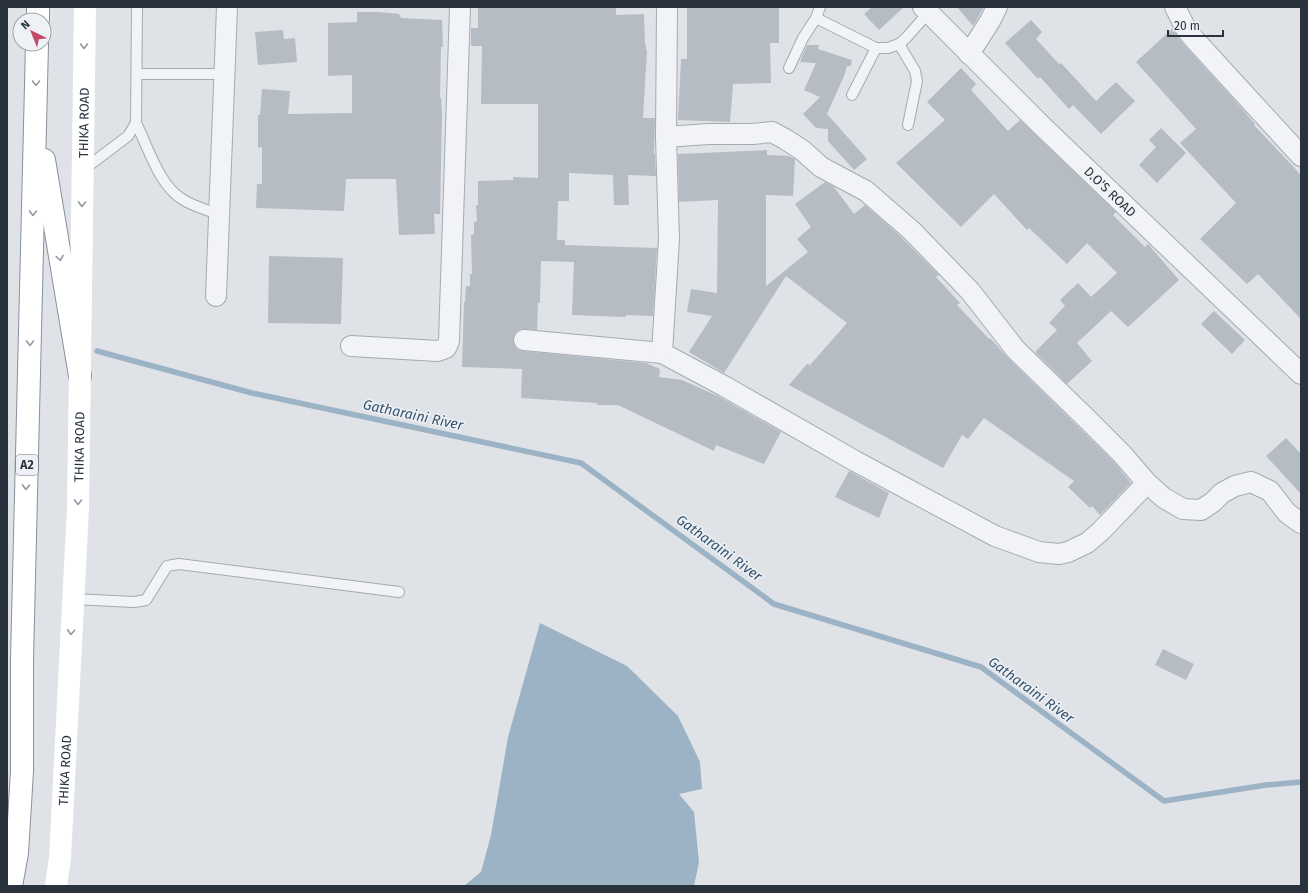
<svg xmlns="http://www.w3.org/2000/svg" width="1308" height="893" font-family="'Fira Sans',sans-serif">
	<rect width="100%" height="100%" fill="#dfe3e7"/>
	<path fill="#9cb2c5" d="M540 623 627 666 678 716 700 762 702 789 679 794 694 812 699 862 694 886H464L481 872 491 835 508 737Z"/>
	<g fill="none" stroke-linecap="round" stroke-linejoin="round">
		<path stroke="#9cb2c5" stroke-width="5.5" d="M97 351 252 393 581 463 774 604 981 667 1164 801 1266 785 1301 782"/>
	</g>
	<g fill="#b6bcc4">
		<path d="M478 7H616V15L644 14 645 44H646V50H647L643 118H655L654 154H655L656 176 628 175 629 205H614L613 175 569 173V201H558L557 240H565V245L657 248 653 316 626 315V317L572 315 574 262 541 261 540 303H538L537 330 525 329 519 330 515 333 513 339 514 345 518 350 523 351 646 363 660 369 659 377 682 380 720 397 781 432 764 464 716 445 714 451 618 405H597V403L521 398 522 369 462 367 464 302H465L466 286H470V274H472L471 235 474 234V222L477 221 476 205H478V181L513 180V177L538 178V104H481L482 46H471V28H478Z"/>
		<path d="M687 7H779V43H770L771 83 733 84 730 122 678 120 681 59H687Z"/>
		<path d="M872 7H904L879 30 864 14Z"/>
		<path d="M957 7H984L973 26Z"/>
		<path d="M357 12H379L399 14 401 18 442 20 443 47H441L440 98H441L442 114 440 214H434L435 234 399 235 396 179H346L344 211 256 208 257 184H262V147L258 148V115H260L262 89 290 91 288 114 352 113V75L328 76V23L357 22Z"/>
		<path d="M1031 20 1042 32 1036 39 1059 64 1061 63 1096 101 1116 82 1135 101 1101 134 1073 105 1069 109 1040 77 1038 79 1005 43Z"/>
		<path d="M1173 28 1177 36 1186 47 1237 103 1255 124 1254 125 1301 175V319L1258 274 1247 284 1200 239 1236 203 1180 143 1196 129 1136 62Z"/>
		<path d="M283 30 284 39 295 38 297 62 258 65 255 32Z"/>
		<path d="M807 45H819L818 49 852 60 851 66H847L844 76 827 114 867 159 854 170 828 141V129L816 128 803 114 820 97 804 90 816 63 800 62 801 59Z"/>
		<path d="M961 68 976 84 971 90 1008 131 1020 120 1116 212 1113 215 1145 247 1148 244 1179 280 1128 327 1111 311 1077 343 1092 361 1067 384 1035 352 1057 330 1049 323 1065 306 1060 300 1078 283 1091 297 1117 273 1087 243 1067 264 1029 228 1027 230 994 194 961 227 896 163 945 120 927 102Z"/>
		<path d="M1161 128 1186 153 1157 183 1139 165 1156 147 1149 140Z"/>
		<path d="M767 150V155L789 156 795 159 793 196 766 195V286L808 252 797 239 811 227 795 204 825 182 834 187 854 214 865 205 898 234 939 275 936 277 960 303 957 305 989 339 990 338 1008 358 1114 462 1131 483 1100 515 1092 506 1090 508 1068 487 1074 481 984 418 968 439 962 435 943 468 789 385 807 364 810 365 847 323 786 276 724 373 689 352 712 316 687 312 691 289 717 293 718 200 679 202 678 154Z"/>
		<path d="M269 256 343 258 341 324 268 323Z"/>
		<path d="M1214 311 1245 340 1232 354 1201 324Z"/>
		<path d="M1286 438 1301 454V494L1266 456Z"/>
		<path d="M849 471 889 493 879 518 835 497Z"/>
		<path d="M1163 649 1194 664 1186 680 1155 665Z"/>
	</g>
	<g fill="none" stroke-linecap="round" stroke-linejoin="round">
		<defs>
			<g id="lane">
				<path d="M820 7 816 18 876 48H888L899 44 906 38 928 13"/>
				<path d="M899 44 915 71 917 81 908 125"/>
				<path d="M789 68 803 38 816 18"/>
				<path d="M137 74H225"/>
				<path d="M852 95 876 48"/>
				<path d="M136 123C148 147 159 185 182 199 192 206 208 210 220 215"/>
				<path d="M83 170 128 136 136 123 137 7"/>
				<path d="M73 599 134 602 146 600 167 566 179 564 399 592"/>
			</g>
			<g id="street">
				<path id="s1" d="M923 7 1040 124 1301 374"/>
				<path d="M1175 7 1186 29 1194 39 1301 156"/>
				<path d="M969 54 990 21 997 7"/>
				<path d="M666 137 708 134H753L772 132 785 139 802 150 821 167 866 191 912 231 970 291 1016 350 1086 418 1122 454 1147 483 1164 498 1183 509 1201 510 1213 502 1222 493 1235 486 1251 482 1270 491 1287 513 1301 523"/>
				<path d="M216 296 227 7"/>
				<path d="M524 340 662 353 724 386 855 461 995 536 1039 552 1059 554 1068 552 1087 543 1101 531 1147 483"/>
				<path d="M351 346 438 351 446 348 449 341 460 7"/>
				<path d="M662 353 669 239 666 137 667 7"/>
			</g>
			<g id="highway">
				<path d="M38 20V7"/>
				<path d="M44 160 80 376"/>
				<path d="M11 886 17 853 22 771V660L37 44"/>
			</g>
		</defs>
		<use href="#lane" stroke="#a5aab1" stroke-width="12"/>
		<use href="#street" stroke="#a5aab1" stroke-width="22"/>
		<use href="#highway" stroke="#87919d" stroke-width="24"/>
		<use href="#lane" stroke="#f1f3f6" stroke-width="10"/>
		<use href="#street" stroke="#f1f3f6" stroke-width="20"/>
		<path stroke="#fff" stroke-width="22" id="s2" d="M56 886 60 858 78 508 85 7"/>
		<use href="#highway" stroke="#fff" stroke-width="22"/>
	</g>
	<defs><path id="oneway-chevron" d="M-2-3.5L2.5 0L-2 3.5" fill="none" stroke-width="1.6" stroke-linecap="round" stroke-linejoin="round"/></defs>
	<g stroke="#94989e">
		<use href="#oneway-chevron" transform="translate(84 46) rotate(91)"/>
		<use href="#oneway-chevron" transform="translate(36 83) rotate(91)"/>
		<use href="#oneway-chevron" transform="translate(82 204) rotate(91)"/>
		<use href="#oneway-chevron" transform="translate(33 213) rotate(91)"/>
		<use href="#oneway-chevron" transform="translate(60 258) rotate(81)"/>
		<use href="#oneway-chevron" transform="translate(30 343) rotate(91)"/>
		<use href="#oneway-chevron" transform="translate(26 487) rotate(91)"/>
		<use href="#oneway-chevron" transform="translate(78 502) rotate(91)"/>
		<use href="#oneway-chevron" transform="translate(71 632) rotate(93)"/>
	</g>
	<g text-anchor="middle" dominant-baseline="central" stroke-width="3" stroke-linejoin="round" paint-order="stroke">
		<rect fill="#eef1f5" stroke="#646b74" stroke-width="1" x="16" y="455" width="22" height="20" rx="3"/>
		<g font-size="12" font-weight="bold" fill="#29323d">
			<text x="27" y="465">A2</text>
		</g>
		<g font-size="13" fill="#29323d" stroke="#eef1f5">
			<text stroke="none"><textPath href="#s2" startOffset="764">THIKA ROAD</textPath></text>
			<text stroke="none"><textPath href="#s1" startOffset="263">D.O'S ROAD</textPath></text>
			<text stroke="none"><textPath href="#s2" startOffset="440">THIKA ROAD</textPath></text>
			<text stroke="none"><textPath href="#s2" startOffset="116">THIKA ROAD</textPath></text>
		</g>
		<g font-size="14" font-style="italic" fill="#36536e" stroke="#eef1f5">
			<text transform="translate(413 415) rotate(12)">Gatharaini River</text>
			<text transform="translate(719 548) rotate(36)">Gatharaini River</text>
			<text transform="translate(1031 690) rotate(36)">Gatharaini River</text>
		</g>
	</g>
	<rect width="1308" height="893" fill="none" stroke="#29323d" stroke-width="16"/>
	<g transform="translate(32 32) rotate(317)"><circle r="19" fill="#eef1f5" stroke="#9fa5ab"/>
	<path d="M0-3L7 15L0 10L-7 15Z" fill="#c54b65"/>
	<text y="-6" font-size="11" font-weight="bold" text-anchor="middle" fill="#29323d">N</text>
	</g>
	<path d="M1168 30v6h55v-6" fill="none" stroke="#29323d" stroke-width="2"/>
	<text x="1174" y="30" font-size="12" fill="#29323d" stroke="#eef1f5" stroke-width="3" paint-order="stroke">20 m</text>
</svg>
